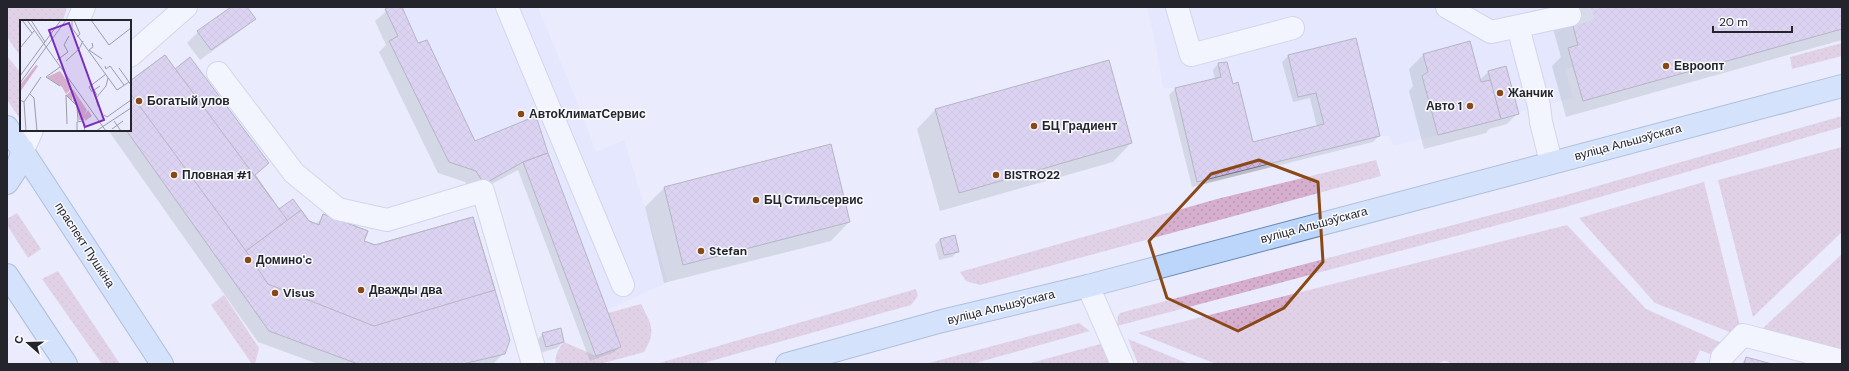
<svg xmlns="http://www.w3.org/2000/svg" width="1849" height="371" font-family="'DM Sans',sans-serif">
	<defs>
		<pattern id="grass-dots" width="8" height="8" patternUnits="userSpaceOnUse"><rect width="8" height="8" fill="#d5afcd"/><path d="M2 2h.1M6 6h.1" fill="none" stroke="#b796b0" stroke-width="1.8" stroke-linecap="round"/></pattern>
		<pattern id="building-cross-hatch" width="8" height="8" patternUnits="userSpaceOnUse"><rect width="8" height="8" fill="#cbb4e2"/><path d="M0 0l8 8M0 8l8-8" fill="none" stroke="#ae9bc2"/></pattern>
	</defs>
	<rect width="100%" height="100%" fill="#eaecfd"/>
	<g fill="#dde0fd">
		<path d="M402 7H538L578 104 596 152 624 140 668 282 607 310 536 116 475 141 427 40 418 43Z"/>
		<path d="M1147 7H1842V29L1583 101 1573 67 1565 69 1573 98 1539 106 1481 124 1394 146 1389 136H1380L1197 182 1175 88H1163L1154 36Z"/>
	</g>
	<g fill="url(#grass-dots)">
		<path d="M7 7H67L63 21H21V57L7 37Z"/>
		<path d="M1842 43V56L1792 69 1790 57Z"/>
		<path d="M7 56 21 73V120L7 100Z"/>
		<path d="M1842 116V127L1562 208 1117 326 1118 316 1120 313 1559 197Z"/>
		<path d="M1842 147V232L1753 317 1718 180Z"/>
		<path d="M1376 160 1381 176 980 285 966 281 960 272 1217 199Z"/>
		<path d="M1704 182 1740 326 1732 333 1655 303 1579 218Z"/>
		<path d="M17 213 41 249 28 258 7 225V219Z"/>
		<path d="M1567 225 1646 309 1724 344 1712 355 1700 350 1694 364H1455L1444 361 1437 364H1216L1138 333Z"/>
		<path d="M1842 254V355L1758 333Z"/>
		<path d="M58 271 120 364H102L42 279Z"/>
		<path d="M916 289 918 296 911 305 700 364H656Z"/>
		<path d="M224 295 259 348 255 364H252L211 305Z"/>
		<path d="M641 304C651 324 657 331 644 352L600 364H556C554 356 559 348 564 342L596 356 621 347 608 313Z"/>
		<path d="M1079 323 1090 331 972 364H925Z"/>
		<path d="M1128 339 1189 364H1138Z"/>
		<path d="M1104 343 1113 364H1027Z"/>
	</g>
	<g fill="#0003">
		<path d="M229 7H246L254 18 243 29 200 60 187 43 198 32 230 9Z"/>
		<path d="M391 7H401L417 44 475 142 548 154 620 347 614 352 590 361 518 170 473 194 465 182 438 173 379 52 386 45 375 21Z"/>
		<path d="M1547 7H1842V40L1566 117 1552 66 1561 57Z"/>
		<path d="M1423 55 1480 80 1488 72 1518 113 1507 124 1489 129 1486 133 1424 149 1409 91 1413 86 1409 69Z"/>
		<path d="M1288 56 1379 136 1373 142 1192 187 1169 95 1175 89 1215 79 1213 70 1218 64 1232 85 1252 143 1317 127 1310 98 1293 102 1282 62Z"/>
		<path d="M175 70 267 163 254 176 279 210 315 225 324 216 363 242 504 353 493 364H318L258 342 108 130H130V82Z"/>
		<path d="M935 110 1131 143 1113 162 940 211 917 129Z"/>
		<path d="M830 146 849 222 831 241 664 283 645 207 664 188Z"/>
		<path d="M940 239 958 251 952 257 939 260 935 245Z"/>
		<path d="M543 334 563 342 557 348 540 353 537 340Z"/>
		<path d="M1746 358 1768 364H1741Z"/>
	</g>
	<g fill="url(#building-cross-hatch)" stroke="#786f81">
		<path d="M231 7H247L256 19 211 50 197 31Z"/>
		<path d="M389 7H402L418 43 427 40 475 141 536 116 548 153 523 162 484 184 476 171 449 162 389 41 398 36 385 9Z"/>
		<path d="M1568 7H1842V29L1583 101 1568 48 1578 45Z"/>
		<path d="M1356 38 1380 136 1197 182 1175 88 1221 77 1218 63 1227 62 1233 84 1238 82 1253 142 1324 124 1316 93 1298 97 1288 55Z"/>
		<path d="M1470 41 1481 82 1491 80 1501 119 1438 135 1422 76 1428 72 1423 54Z"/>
		<path d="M165 55 175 69 190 57 269 163 255 175 279 209 293 199 309 221 319 225 323 214 368 231 364 241 375 245 473 217 510 340 505 354 463 364H358L269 331 126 130H130V81Z"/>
		<path d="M165 55 288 221 246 251 130 93V81Z"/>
		<path d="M1109 60 1132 143 959 193 935 109Z"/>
		<path d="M1506 66 1519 114 1501 119 1488 71Z"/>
		<path d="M831 144 850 222 683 265 664 187Z"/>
		<path d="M548 153 621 347 596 356 523 162Z"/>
		<path d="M301 210 309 221 319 225 323 214 368 231 364 241 375 245 473 217 495 290 374 326 268 284 246 251Z"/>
		<path d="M955 235 959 252 944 255 940 239Z"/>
		<path d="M561 328 564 342 546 347 542 333Z"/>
		<path d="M1746 357 1772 364H1744Z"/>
	</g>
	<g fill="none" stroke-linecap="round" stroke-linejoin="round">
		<path stroke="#c2c4d3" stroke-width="22" stroke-dasharray="22 11" stroke-linecap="butt" d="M1570 15 1600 7"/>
		<defs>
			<g id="minor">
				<path d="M507 7 623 285"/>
				<path d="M1177 7 1191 55 1293 28"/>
				<path d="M1447 7 1491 32 1570 15"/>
				<path d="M78 21 84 7"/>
				<path d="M1518 27 1539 106 1541 122 1551 162"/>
				<path d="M130 56 186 7"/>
				<path d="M218 73 294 173 338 209 387 220 483 191 533 364"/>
				<path d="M23 150 32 130"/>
				<path d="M1088 286 1122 364"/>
				<path d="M1721 364 1722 357 1743 335 1842 361"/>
			</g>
			<g id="major">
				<path d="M7 127 162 364"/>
				<path d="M7 183 17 168 23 150"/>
				<path d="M7 275 66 364"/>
				<path d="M787 364 942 321 1088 286 1842 86"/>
			</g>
		</defs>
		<use href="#minor" stroke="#b7b9cf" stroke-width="24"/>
		<use href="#major" stroke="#6886af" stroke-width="24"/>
		<use href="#minor" stroke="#fff" stroke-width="22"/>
		<use href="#major" stroke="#bbd6fa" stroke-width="22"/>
	</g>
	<path d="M0 0H1849V371H0ZM1259 160 1318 182 1323 262 1284 308 1238 331 1167 298 1149 241 1211 174Z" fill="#eaecfd" fill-opacity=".55" fill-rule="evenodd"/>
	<path fill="none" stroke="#8a4817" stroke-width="3" stroke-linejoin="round" d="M1259 160 1318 182 1323 262 1284 308 1238 331 1167 298 1149 241 1211 174Z"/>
	<g fill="#8a4817" stroke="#f9fafe" stroke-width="1.5">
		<circle cx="1666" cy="66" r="4"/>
		<circle cx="1500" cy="93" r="4"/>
		<circle cx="139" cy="101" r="4"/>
		<circle cx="1470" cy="106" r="4"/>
		<circle cx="521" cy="114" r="4"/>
		<circle cx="1034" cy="126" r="4"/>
		<circle cx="174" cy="175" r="4"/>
		<circle cx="996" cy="175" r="4"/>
		<circle cx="756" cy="200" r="4"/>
		<circle cx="701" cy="251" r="4"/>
		<circle cx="248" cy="260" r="4"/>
		<circle cx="361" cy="290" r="4"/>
		<circle cx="275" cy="293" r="4"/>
	</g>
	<g text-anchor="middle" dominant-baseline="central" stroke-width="3" stroke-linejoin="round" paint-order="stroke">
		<g font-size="12" font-weight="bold" fill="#23242c" stroke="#f9fafe" text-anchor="start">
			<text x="1674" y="66">Евроопт</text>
			<text x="1508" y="93">Жанчик</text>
			<text x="147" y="101">Богатый улов</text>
			<text x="1462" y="106" text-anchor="end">Авто 1</text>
			<text x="529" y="114">АвтоКлиматСервис</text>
			<text x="1042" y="126">БЦ Градиент</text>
			<text x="182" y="175">Пловная #1</text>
			<text x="1004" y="175">BISTRO22</text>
			<text x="764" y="200">БЦ Стильсервис</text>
			<text x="709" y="251">Stefan</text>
			<text x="256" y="260">Домино'c</text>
			<text x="369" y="290">Дважды два</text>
			<text x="283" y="293">Visus</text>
		</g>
		<g font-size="12" fill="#23242c" stroke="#f9fafe">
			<text transform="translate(1628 142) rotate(-15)">вуліца Альшэўскага</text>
			<text transform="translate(1314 225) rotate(-15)">вуліца Альшэўскага</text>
			<text transform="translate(85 245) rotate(57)">праспект Пушкіна</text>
			<text transform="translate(1001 307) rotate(-14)">вуліца Альшэўскага</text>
		</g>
	</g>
	<g transform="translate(20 20)">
		<rect width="111" height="111" fill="#eaecfd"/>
		<path d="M16 45 18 46 0 72V65ZM40 51 52 68 46 74 42 67 27 57ZM53 69 67 90 64 96 68 90 72 96 65 101 64 97V100H59L57 86 53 81V76L52 81 46 75Z" fill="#d5afcd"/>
		<path fill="none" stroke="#9a9ca9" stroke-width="1" d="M2 0 12 13M7 0 86 111M11 0 25 22M52 0V8L97 70 109 62 111 65M54 0 60 14 57 17M71 0 89 25 111 8M72 23 73 27 69 30 82 39M0 28 14 11M37 40 48 32 44 25 49 16M46 41 59 29 63 21M85 46 86 49 90 46 104 65M99 48 109 62M0 56 41 0M0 63 46 0M40 66 26 57 40 47M72 72 69 67 86 54M10 74 14 78 17 111M77 75 74 70 80 66M0 80 4 82 6 111M4 82 21 57M78 86 76 78 86 66 88 58M84 95 87 97 111 80M94 101 101 111M47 104 46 75 57 86 58 101M92 109 103 101M57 111V102L63 101 65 111M76 111 111 88"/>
		<path fill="#7b2cbf" fill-opacity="0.15" stroke="#7b2cbf" stroke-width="2" d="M49 3 84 100 65 107 29 10Z"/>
		<rect width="111" height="111" fill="none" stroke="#23242c" stroke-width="2"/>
	</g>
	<rect width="1849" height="371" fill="none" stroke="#23242c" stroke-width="16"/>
	<g transform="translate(28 343) rotate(290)" stroke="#f9fafe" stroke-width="3" paint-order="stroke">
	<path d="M0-3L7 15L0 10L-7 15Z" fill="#23242c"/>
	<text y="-6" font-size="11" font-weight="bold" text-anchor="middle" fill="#23242c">С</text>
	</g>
	<path d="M1713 26v6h79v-6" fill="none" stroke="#23242c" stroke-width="2"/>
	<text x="1719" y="26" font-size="12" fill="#23242c" stroke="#f9fafe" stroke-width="3" paint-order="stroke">20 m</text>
</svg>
